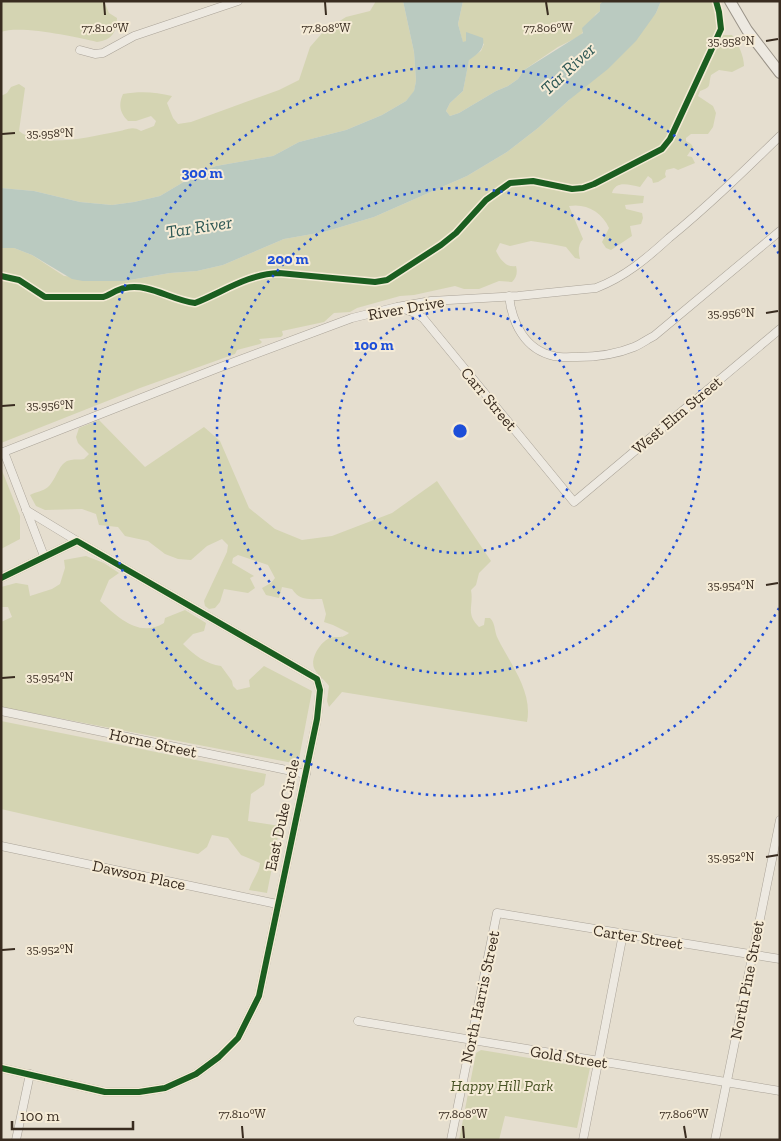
<svg xmlns="http://www.w3.org/2000/svg" width="781" height="1141" font-family="'Zilla Slab',serif">
	<rect width="100%" height="100%" fill="#e5decf"/>
	<g fill="#d4d4b2">
		<path d="M1 1H104L109 13 117 18C116 33 112 40 97 42 75 37 21 25 1 32Z"/>
		<path d="M376 1H403L414 52 416 81 414 92 406 101 382 115 346 130 299 142 273 156 216 166 202 171 160 196 134 202 112 205 80 202 34 191 1 188V96L7 93 11 87 19 84 25 88 19 131C41 149 89 137 115 132 126 131 131 125 141 131L154 126 156 121 151 116 136 121H128C120 113 118 105 123 94 140 91 156 92 172 96L167 103 173 118 178 124 191 122 279 90 299 80 310 47 324 31 346 17 370 11Z"/>
		<path d="M463 1H603L600 4V11L596 14 580 36 558 47 524 70 518 79 508 86 496 91 459 113 450 116 446 111 450 103 463 91 469 59 481 51 484 44 466 33V41L463 43 458 24Z"/>
		<path d="M661 1H712L718 16 719 30 724 35H732C738 43 744 56 744 66L732 72 719 70 711 75C708 86 712 87 700 91L698 96 713 106 716 113 713 127 708 134H691L686 138V141L691 144 693 147 687 156 692 157 695 163 678 170 674 168 666 170 665 174 666 177 658 182 653 183 652 179 648 176 640 187C629 185 616 180 612 193L644 196 643 203 625 205 626 209 642 213 643 218 641 224 630 226 632 236 611 250 606 248 602 242 609 228C602 212 586 203 569 206L583 239C578 245 578 251 580 259L575 258 566 247 551 244 531 241 510 246 500 243 496 251C500 259 506 268 516 266 518 273 516 278 512 282L499 281 479 289H464L455 286 414 295 400 296 357 308 350 312 334 313 324 322 282 331 283 335 281 337 259 339 262 342 260 344 237 350 235 354 140 388 1 443V248H14L32 255 64 276 124 281 170 273 197 271 223 265 284 239 324 232 374 217 467 176 507 152 538 128 569 100 656 13Z"/>
		<path d="M99 420 145 467 204 427 220 441 249 508 275 529 302 540 332 536 392 513 437 481 491 561 479 573 476 585 471 590C474 606 465 613 479 627L484 625 485 618H490C496 624 494 632 498 639 511 665 533 692 527 722L342 692 329 707 327 701 329 686C325 680 317 675 314 668 310 658 321 641 330 638 339 635 340 640 349 633L333 625 324 622 326 614 322 599C309 599 300 601 292 589L282 587 279 598 266 595 262 588 271 583 275 578 268 565 238 555 233 558 232 563 254 576 250 578 255 588 248 593 224 589 220 602 215 608 209 609 205 606 204 601 227 552 228 545 222 539 207 546 191 560 178 559 165 554 148 541 125 536 118 527 99 525 96 514 82 509 45 510 36 506 30 495C35 492 44 491 48 487 57 479 59 461 71 460 75 459 80 460 84 459L89 454 78 443 76 437 79 428Z"/>
		<path d="M1 468 20 516V539L1 549Z"/>
		<path d="M86 556 104 563 119 573 109 580 100 601C119 618 139 638 164 623L165 618 185 610 206 623 204 631 193 634 183 644C194 655 206 664 221 666L232 681 233 686 237 690 250 687 249 680 264 666 312 691 298 764 1 707V622L12 617 8 607H1V587L16 583 28 585 30 596 52 589 60 584 65 568 64 560Z"/>
		<path d="M1 721 266 774 264 785 251 794 248 821 280 826 267 893 249 890C252 880 259 873 260 863L241 855 228 838 212 835 207 847 198 854 1 809Z"/>
		<path d="M481 1050 590 1068 577 1128 505 1116 499 1140H459L476 1053Z"/>
	</g>
	<path fill="#bacac0" d="M403 1H463L458 24 463 42 466 41V32L483 38C485 49 478 54 469 60L463 91 450 103 446 111 450 116 459 113 496 91 508 86 518 79 524 70 583 33 582 28 600 11V4L603 1H661L656 13 636 41 608 69 569 100 538 128 507 152 467 176 374 217 324 232 284 239 223 265 197 271 170 273 124 281H83L72 279 32 255 14 248H1V188L34 191 80 202 112 205 134 202 160 196 202 171 216 166 273 156 299 142 346 130 382 115 406 101 414 91 416 81 414 52Z"/>
	<g fill="none" stroke-linecap="round" stroke-linejoin="round">
		<defs>
			<g id="minor">
				<path d="M80 50 95 54 103 53 134 36 238 1"/>
				<path d="M509 296C512 323 525 350 554 356 561 358 570 357 577 357 596 357 617 354 634 347 641 344 648 339 654 336L780 231"/>
				<path d="M399 307 415 313 423 318 574 502 780 329"/>
				<path d="M4 452 44 556"/>
				<path d="M1 453 218 368 352 318 397 307 431 301 518 296 596 288C625 277 647 258 669 238 708 206 744 171 780 136"/>
				<path d="M26 510 77 541"/>
				<path d="M1 578 77 541 317 679 320 690 317 719 259 996 238 1038 219 1057 196 1074 165 1088 139 1092H105L1 1068"/>
				<path d="M1 711 306 774"/>
				<path d="M1 846 277 904"/>
				<path d="M358 1021 780 1091"/>
				<path d="M16 1140 30 1074"/>
				<path d="M451 1140 497 913 780 959"/>
				<path d="M583 1140 623 934"/>
				<path d="M715 1140 780 820"/>
			</g>
			<path id="secondary" d="M730 1 747 30 780 73"/>
		</defs>
		<use href="#minor" stroke="#aaa398" stroke-width="9"/>
		<use href="#secondary" stroke="#9a9388" stroke-width="12"/>
		<use href="#minor" stroke="#ede9e1" stroke-width="8"/>
		<use href="#secondary" stroke="#ede9e1" stroke-width="10"/>
		<defs>
			<g id="cycleway">
				<path d="M1 276 19 280 45 297H103C110 295 117 289 125 288 150 283 170 300 195 303 223 292 248 274 279 273L375 282 387 280 441 245 456 233 486 200 510 183 533 181 572 189 583 188 594 184 662 149 670 139 721 29 719 12 716 1"/>
				<path d="M1 578 77 541 317 679 320 690 317 719 259 996 238 1038 219 1057 196 1074 165 1088 139 1092H105L1 1068"/>
			</g>
		</defs>
		<use href="#cycleway" stroke="#f5ebd6" stroke-width="9"/>
		<use href="#cycleway" stroke="#1b5e20" stroke-width="6"/>
	</g>
	<path fill="none" stroke="#392c20" stroke-width="2" d="M104 2 105 15M325 2 326 15M546 2 548 15M766 41 778 39M2 134 15 133M766 313 778 311M2 406 15 405M766 585 778 583M2 678 15 677M766 857 778 855M2 950 15 949M242 1126 243 1138M463 1126 464 1138M684 1126 686 1138"/>
	<g fill="none" stroke="#1d4ed8" stroke-width="2.5" stroke-dasharray="2.5 5">
		<circle cx="460" cy="431" r="122"/>
		<circle cx="460" cy="431" r="243"/>
		<path d="M779 608A365 365 0 1 1 779 254"/>
	</g>
	<g text-anchor="middle" dominant-baseline="central" stroke-width="4" stroke-linejoin="round" paint-order="stroke">
		<g font-size="16" fill="#392c20" stroke="#f5ebd6">
			<text transform="translate(406 308) rotate(-10)">River Drive</text>
			<text transform="translate(489 399) rotate(50)">Carr Street</text>
			<text transform="translate(677 415) rotate(-40)">West Elm Street</text>
			<text transform="translate(153 743) rotate(12)">Horne Street</text>
			<text transform="translate(282 815) rotate(-78)">East Duke Circle</text>
			<text transform="translate(139 875) rotate(12)">Dawson Place</text>
			<text transform="translate(638 937) rotate(9)">Carter Street</text>
			<text transform="translate(747 980) rotate(-79)">North Pine Street</text>
			<text transform="translate(480 997) rotate(-78)">North Harris Street</text>
			<text transform="translate(569 1057) rotate(9)">Gold Street</text>
		</g>
		<g font-size="16" font-style="italic" fill="#4a5527" stroke="#f5ebd6">
			<text x="502" y="1085">Happy Hill Park</text>
		</g>
		<g font-size="18" font-style="italic" fill="#305955" stroke="#f5ebd6">
			<text transform="translate(568 69) rotate(-43)">Tar River</text>
			<text transform="translate(199 227) rotate(-9)">Tar River</text>
		</g>
	</g>
	<g font-size="12" text-anchor="middle" fill="#392c20" stroke="#f5ebd6" stroke-width="4" stroke-linejoin="round" paint-order="stroke">
		<text x="105" y="32">77.810°W</text>
		<text x="326" y="32">77.808°W</text>
		<text x="548" y="32">77.806°W</text>
		<text x="731" y="45">35.958°N</text>
		<text x="50" y="137">35.958°N</text>
		<text x="731" y="317">35.956°N</text>
		<text x="50" y="409">35.956°N</text>
		<text x="731" y="589">35.954°N</text>
		<text x="50" y="681">35.954°N</text>
		<text x="731" y="861">35.952°N</text>
		<text x="50" y="953">35.952°N</text>
		<text x="242" y="1118">77.810°W</text>
		<text x="463" y="1118">77.808°W</text>
		<text x="684" y="1118">77.806°W</text>
	</g>
	<circle cx="460" cy="431" r="8" fill="#1d4ed8" stroke="#f5ebd6" stroke-width="2.5"/>
	<g font-size="15" text-anchor="middle" font-weight="bold" fill="#1d4ed8" stroke="#f5ebd6" stroke-width="4" stroke-linejoin="round" paint-order="stroke">
		<text x="202" y="178">300 m</text>
		<text x="288" y="264">200 m</text>
		<text x="374" y="350">100 m</text>
	</g>
	<rect width="781" height="1141" fill="none" stroke="#392c20" stroke-width="5"/>
	<path d="M12 1121v8h121v-8" fill="none" stroke="#392c20" stroke-width="2.5"/>
	<text x="20" y="1121" font-size="15" fill="#392c20" stroke="#f5ebd6" stroke-width="4" paint-order="stroke">100 m</text>
</svg>
